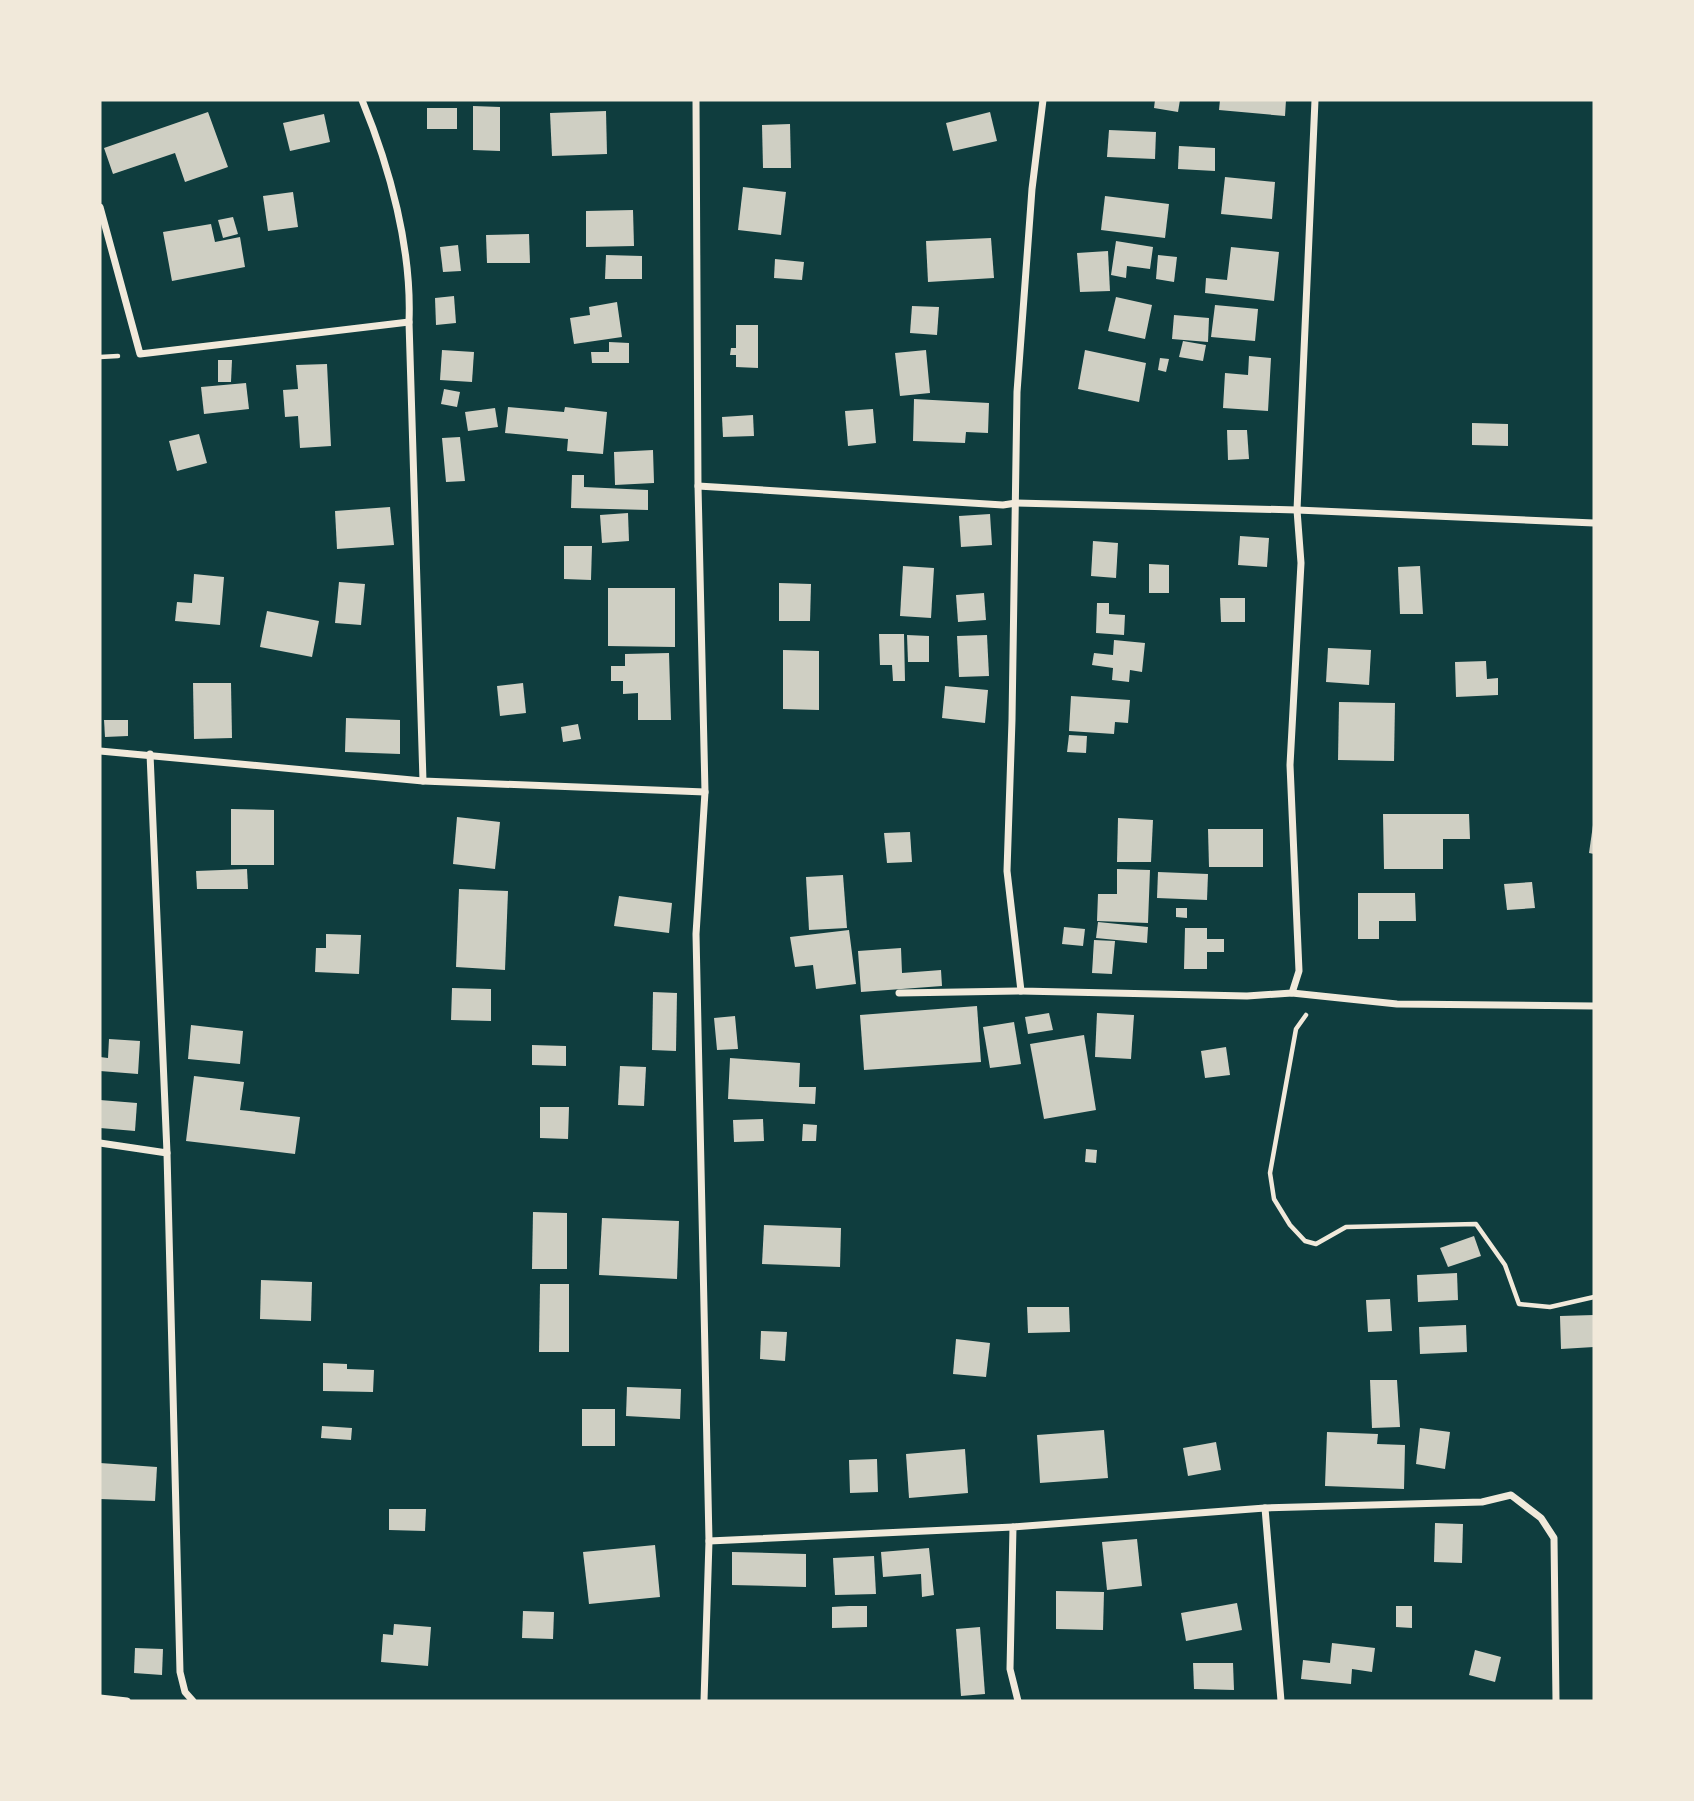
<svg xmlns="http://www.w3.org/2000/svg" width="1694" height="1801" font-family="'Fira Sans Condensed',sans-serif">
	<rect width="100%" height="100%" fill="#0f3d3e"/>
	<g fill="#cfcfc3">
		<path d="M1155 100H1180L1178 112 1154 108Z"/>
		<path d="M1220 100H1286L1285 116 1219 110Z"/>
		<path d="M473 106 500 107V151L473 150Z"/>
		<rect x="427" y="108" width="30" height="21"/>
		<path d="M606 111 607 154 552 156 550 113Z"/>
		<path d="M208 112 228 167 185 182 175 153 113 174 104 148Z"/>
		<path d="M990 112 997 141 953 151 946 123Z"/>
		<path d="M324 114 330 142 290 151 283 123Z"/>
		<path d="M790 124 791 168H763L762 125Z"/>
		<path d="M1109 130 1156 132 1155 159 1107 157Z"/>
		<path d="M1179 146 1215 148V171L1178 169Z"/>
		<path d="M1225 177 1275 182 1272 219 1221 214Z"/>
		<path d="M743 187 786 192 781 235 738 230Z"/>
		<path d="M293 192 298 227 268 231 263 196Z"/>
		<path d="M1105 196 1169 204 1165 238 1101 230Z"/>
		<path d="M633 210 634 246 586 247V211Z"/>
		<path d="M233 217 238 234 223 238 218 220Z"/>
		<path d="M211 224 215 242 240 237 245 267 172 281 163 232Z"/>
		<path d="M529 234 530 263H487L486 235Z"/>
		<path d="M991 238 994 278 928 282 926 241Z"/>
		<path d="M1116 241 1153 247 1150 269 1127 266 1126 278 1111 275Z"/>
		<path d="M458 245 461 271 443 272 440 247Z"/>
		<path d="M1231 247 1279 252 1274 301 1205 293 1206 278 1227 280Z"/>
		<path d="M1108 251 1110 291 1080 292 1077 253Z"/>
		<path d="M606 255 642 256V279H605Z"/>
		<path d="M1158 255 1177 257 1174 282 1156 279Z"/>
		<path d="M775 259 804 262 802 280 774 278Z"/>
		<path d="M454 296 456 323 436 325 435 298Z"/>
		<path d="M1116 297 1152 305 1145 339 1108 331Z"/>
		<path d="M617 302 622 337 574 344 570 318 590 315 589 307Z"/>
		<path d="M1215 305 1258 309 1255 341 1211 337Z"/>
		<path d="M912 306 939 307 937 335 910 333Z"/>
		<path d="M1174 315 1209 318 1208 342 1172 339Z"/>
		<path d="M736 325H758V368L736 367V355H730L731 348H736Z"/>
		<path d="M1183 341 1206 345 1203 361 1179 357Z"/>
		<path d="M609 342 629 343V363H592L591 352H609Z"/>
		<path d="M442 350 474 352 472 382 440 380Z"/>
		<path d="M926 350 930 393 900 396 895 353Z"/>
		<path d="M1085 350 1146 363 1139 402 1078 389Z"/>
		<path d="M1249 356 1271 358 1268 411 1223 408 1225 373 1248 375Z"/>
		<path d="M1160 358 1169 359 1166 372 1158 370Z"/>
		<path d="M218 360H232L231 382H218Z"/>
		<path d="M327 364 331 446 300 448 298 416 285 417 283 390 298 389 296 365Z"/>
		<path d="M246 383 249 409 204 414 201 387Z"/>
		<path d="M444 389 460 392 457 407 441 404Z"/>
		<path d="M914 399 989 403 988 433 966 432 965 443 913 441Z"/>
		<path d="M508 407 564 412 565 407 607 412 603 454 567 451 568 439 505 433Z"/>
		<path d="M495 408 498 427 468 431 465 412Z"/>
		<path d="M873 409 876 443 848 446 845 411Z"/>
		<path d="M753 415 754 436 723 437 722 417Z"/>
		<path d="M1472 423 1508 424V446L1472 445Z"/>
		<path d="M1227 430H1247L1249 459 1228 460Z"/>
		<path d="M199 434 207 463 177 471 169 441Z"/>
		<path d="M460 437 465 481 446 482 442 438Z"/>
		<path d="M653 450 654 483 615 485 614 452Z"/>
		<path d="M572 475H584V487L648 490V510L571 508Z"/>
		<path d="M390 507 394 545 337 549 335 511Z"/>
		<path d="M628 513 629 541 602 543 600 515Z"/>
		<path d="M990 514 992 545 961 547 959 516Z"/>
		<path d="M1240 536 1269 538 1267 567 1238 565Z"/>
		<path d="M1093 541 1118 543 1116 578 1091 576Z"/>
		<path d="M564 546H592L591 580 564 579Z"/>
		<path d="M1149 564 1169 565V593H1149Z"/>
		<path d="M903 566 934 568 931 618 900 616Z"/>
		<path d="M1420 566 1423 614H1400L1398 567Z"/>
		<path d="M194 574 224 577 220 625 175 621 177 602 192 603Z"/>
		<path d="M339 582 365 584 361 625 335 623Z"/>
		<path d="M779 583 811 584 810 621H779Z"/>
		<path d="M608 588H675V647L608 646Z"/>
		<path d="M984 593 986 620 958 622 956 595Z"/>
		<path d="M1220 598H1245V622H1221Z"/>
		<path d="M1097 603H1109V614L1125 615 1124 635 1096 633Z"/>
		<path d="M267 611 319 621 312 657 260 647Z"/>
		<path d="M879 634H904L905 681H893L892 665H880Z"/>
		<path d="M907 635 929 636V662H908Z"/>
		<path d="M987 635 989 676 959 677 957 636Z"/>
		<path d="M1114 640 1145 643 1142 672 1130 670 1129 682 1112 680 1113 668 1092 665 1094 653 1113 655Z"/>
		<path d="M1328 648 1371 650 1369 685 1326 682Z"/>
		<path d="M783 650 819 651V710L783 709Z"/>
		<path d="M669 653 671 720H638V693L623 694V681H611V666H625V654Z"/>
		<path d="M1486 661 1487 679 1498 678V695L1456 697 1455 662Z"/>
		<path d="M193 683H231L232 738 194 739Z"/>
		<path d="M523 683 526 713 500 716 497 686Z"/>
		<path d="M945 686 988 690 985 723 942 718Z"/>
		<path d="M1071 696 1130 700 1128 723 1115 722 1114 734 1069 731Z"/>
		<path d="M1339 702 1395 703 1394 761 1338 760Z"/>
		<path d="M346 718 400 720V754L345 752Z"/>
		<path d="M104 720H128V736L105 737Z"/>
		<path d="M578 724 581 739 563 742 561 727Z"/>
		<path d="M1069 735 1087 736 1086 753 1067 752Z"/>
		<path d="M231 809 274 810V865H231Z"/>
		<path d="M1383 814H1469L1470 839H1443V869H1384Z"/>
		<path d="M457 817 500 822 495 869 453 864Z"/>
		<path d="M1118 818 1153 820 1151 862H1117Z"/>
		<path d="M1593 825H1594V854L1589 853Z"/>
		<path d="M1208 829H1263V867H1209Z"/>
		<path d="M910 832 912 862 887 863 884 833Z"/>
		<path d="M247 869 248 889H197L196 871Z"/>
		<path d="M1117 869 1150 870 1148 923 1097 921 1098 894H1117Z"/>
		<path d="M1158 872 1208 874 1207 900 1157 898Z"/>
		<path d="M843 875 847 928 809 930 806 877Z"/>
		<path d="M1532 882 1535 908 1507 910 1504 884Z"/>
		<path d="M459 889 508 891 505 970 456 967Z"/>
		<path d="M1358 893H1415L1416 921H1379V939H1358Z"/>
		<path d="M619 896 672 903 669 933 614 926Z"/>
		<path d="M1176 908H1187V918L1176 917Z"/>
		<path d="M1098 922 1148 927 1147 943 1096 938Z"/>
		<path d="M1064 927 1085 929 1083 946 1062 944Z"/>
		<path d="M1185 928H1207V939H1224V952H1207V969H1184Z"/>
		<path d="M849 930 856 984 816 989 813 965 795 967 790 937Z"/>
		<path d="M326 934 361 935 359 974 315 972 316 948H326Z"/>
		<path d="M1094 940 1115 941 1112 974 1092 973Z"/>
		<path d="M901 948 902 973 941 970 942 986 861 992 858 951Z"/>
		<path d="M452 988 491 989V1021L451 1020Z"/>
		<path d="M653 992 677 993 676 1051 652 1050Z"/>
		<path d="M977 1006 981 1062 864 1070 860 1015Z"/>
		<path d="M1049 1013 1053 1030 1028 1034 1025 1017Z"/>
		<path d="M1097 1013 1134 1015 1131 1059 1095 1057Z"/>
		<path d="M735 1016 738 1049 717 1050 714 1018Z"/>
		<path d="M1014 1022 1021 1064 990 1068 983 1027Z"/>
		<path d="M191 1025 243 1031 240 1064 188 1059Z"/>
		<path d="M1084 1035 1096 1110 1044 1119 1030 1044Z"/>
		<path d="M109 1039 140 1041 138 1074 100 1071V1057L108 1058Z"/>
		<path d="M532 1045 566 1046V1066L532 1065Z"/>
		<path d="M1226 1047 1230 1075 1205 1078 1201 1051Z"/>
		<path d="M730 1058 800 1063 799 1087H816L815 1104 728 1099Z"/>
		<path d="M620 1066 646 1067 644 1106 618 1105Z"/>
		<path d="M194 1076 244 1082 240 1110 300 1117 295 1154 186 1141Z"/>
		<path d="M100 1100 137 1103 135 1131 100 1128Z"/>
		<path d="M540 1107H569L568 1139 540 1138Z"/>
		<path d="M763 1119 764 1141 734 1142 733 1120Z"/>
		<path d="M803 1124 817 1125 816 1141H802Z"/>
		<path d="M1086 1149 1097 1150 1096 1163 1085 1162Z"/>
		<path d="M533 1212 567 1213V1269H532Z"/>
		<path d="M602 1218 679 1221 677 1279 599 1275Z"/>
		<path d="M764 1225 841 1228 840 1267 762 1264Z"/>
		<path d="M1474 1236 1481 1256 1448 1267 1440 1248Z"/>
		<path d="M1457 1273 1458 1300 1418 1302 1417 1275Z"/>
		<path d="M261 1280 312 1282 311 1321 260 1319Z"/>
		<path d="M540 1284H569V1352H539Z"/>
		<path d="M1390 1299 1392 1331 1368 1332 1366 1300Z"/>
		<path d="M1027 1307H1069L1070 1332 1028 1333Z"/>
		<path d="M1594 1315V1347L1561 1349 1560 1316Z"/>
		<path d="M1466 1325 1467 1352 1420 1354 1419 1327Z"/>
		<path d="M761 1331 787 1332 785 1361 760 1359Z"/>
		<path d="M956 1339 990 1343 986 1377 953 1374Z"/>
		<path d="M323 1363 347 1364V1369L374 1370 373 1392 323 1391Z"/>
		<path d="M1370 1380H1397L1400 1427 1372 1428Z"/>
		<path d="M627 1387 681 1389 680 1419 626 1416Z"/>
		<rect x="582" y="1409" width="33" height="37"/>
		<path d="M322 1426 352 1428 351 1440 321 1438Z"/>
		<path d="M1420 1428 1450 1432 1445 1469 1416 1464Z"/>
		<path d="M1104 1430 1108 1478 1040 1483 1037 1435Z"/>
		<path d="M1327 1432 1378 1434 1377 1444 1405 1445 1404 1489 1325 1486Z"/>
		<path d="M1216 1442 1221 1470 1188 1476 1183 1448Z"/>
		<path d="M965 1449 968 1493 909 1498 906 1454Z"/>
		<path d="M877 1459 878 1492 850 1493 849 1460Z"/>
		<path d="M100 1463 157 1467 155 1501 100 1499Z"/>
		<path d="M389 1509H426L425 1531 389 1530Z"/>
		<path d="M1435 1523 1463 1524 1462 1563 1434 1562Z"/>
		<path d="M1137 1539 1142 1586 1107 1590 1102 1542Z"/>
		<path d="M655 1545 660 1597 589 1604 583 1552Z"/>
		<path d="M929 1548 934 1595 922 1597 921 1574 883 1577 881 1552Z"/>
		<path d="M732 1552 806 1554V1587L732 1585Z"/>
		<path d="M874 1556 876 1594 835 1595 833 1558Z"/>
		<path d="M1056 1591 1104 1592 1103 1630 1056 1629Z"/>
		<path d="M1237 1603 1242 1630 1186 1641 1181 1613Z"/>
		<path d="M849 1606H867V1627L832 1628V1607Z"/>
		<path d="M1396 1606H1412V1628L1396 1627Z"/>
		<path d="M523 1611 554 1612 553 1639 522 1638Z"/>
		<path d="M394 1624 431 1627 428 1666 381 1662 383 1634 393 1635Z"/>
		<path d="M980 1627 985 1694 961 1696 956 1629Z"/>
		<path d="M1332 1643 1375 1648 1372 1672 1352 1669 1351 1684 1301 1679 1303 1660 1330 1663Z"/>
		<path d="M135 1648 163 1649 162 1675 134 1673Z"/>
		<path d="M1475 1650 1501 1657 1495 1682 1469 1675Z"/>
		<path d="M1193 1663H1233L1234 1690 1194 1689Z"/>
	</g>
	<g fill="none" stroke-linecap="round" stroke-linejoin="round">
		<g stroke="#f1e9da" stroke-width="4.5">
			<path d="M100 357 118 356"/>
			<path d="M1306 1015 1296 1029 1270 1173 1274 1199 1290 1225 1305 1241 1316 1244 1346 1227 1476 1224 1505 1265 1519 1304 1550 1307 1594 1297"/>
		</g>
		<g stroke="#f1e9da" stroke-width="7">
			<path d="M362 100C390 168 412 249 409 322L423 781"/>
			<path d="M696 100 698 486 705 792 696 934 709 1541 704 1701"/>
			<path d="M1043 100 1032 189 1017 392 1012 720 1007 871 1021 991 1247 996 1292 993 1299 971 1290 765 1301 563 1297 510 1315 100"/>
			<path d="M100 207 140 354 409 322"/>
			<path d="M698 486 1003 505 1016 503 1297 510 1594 523"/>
			<path d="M100 751 423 781 705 792"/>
			<path d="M899 993 1021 991"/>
			<path d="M1292 993 1397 1004 1594 1006"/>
			<path d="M100 1143 167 1153 150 754"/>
			<path d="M167 1153 180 1672 185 1692 193 1701"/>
			<path d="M1265 1508 1281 1701"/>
			<path d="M709 1541 1013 1527"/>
			<path d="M100 1698 127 1701"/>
			<path d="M1018 1701 1010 1669 1013 1527 1265 1508 1482 1502 1511 1495 1541 1518 1554 1538 1556 1701"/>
		</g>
	</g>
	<rect width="1694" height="1801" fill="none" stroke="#f1e9da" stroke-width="203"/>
</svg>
